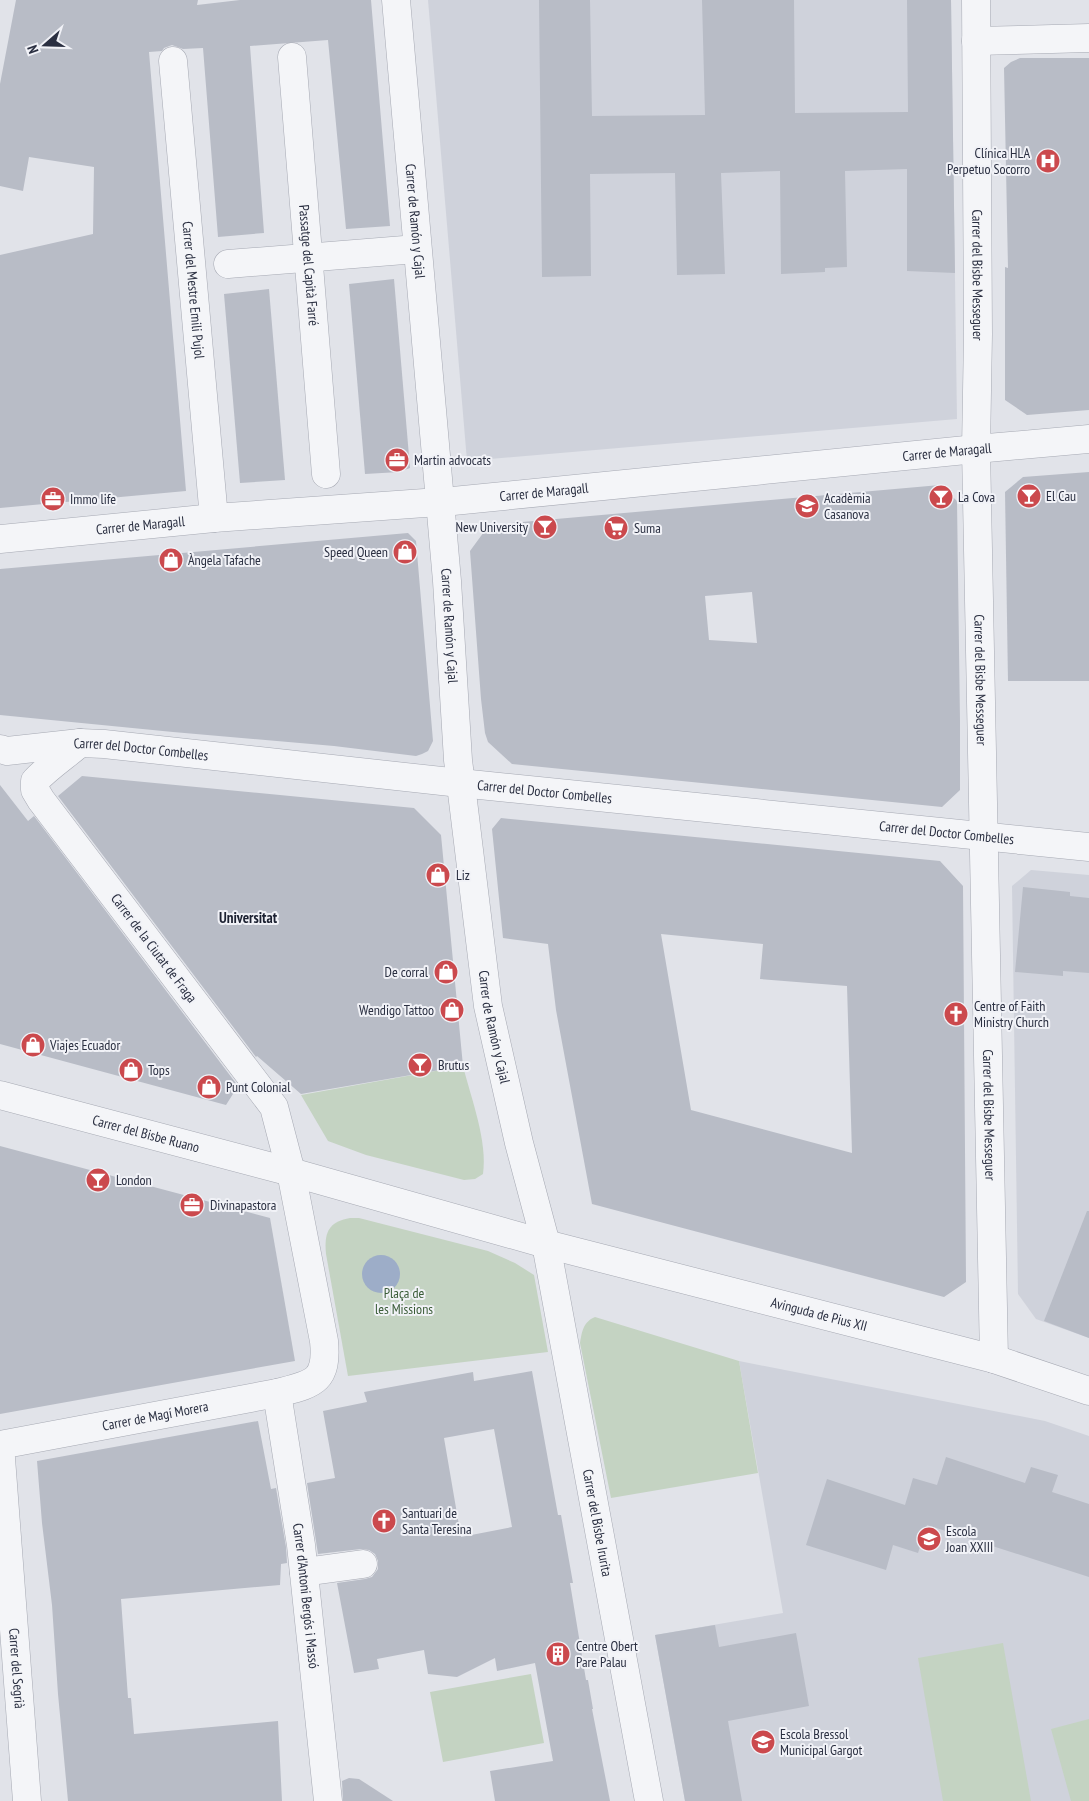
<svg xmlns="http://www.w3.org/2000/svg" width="1089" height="1801" font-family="'PT Sans Narrow',sans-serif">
	<rect width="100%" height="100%" fill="#e1e3e9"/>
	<g fill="#cfd2db">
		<path d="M428 0H951L957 419 467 461Z"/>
		<path d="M1031 870 1089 875V1338L1036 1319 1018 1294 1012 886Z"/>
		<path d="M739 1361 1045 1421 1089 1436V1801H685L655 1635 783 1613Z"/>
	</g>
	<g fill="#c4d3c2">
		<path d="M463 1066C471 1098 488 1142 483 1174L475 1179 464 1180 366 1155 328 1141 301 1095Z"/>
		<path d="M350 1218H359L488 1251 515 1263 534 1275 548 1352 348 1376 326 1254C324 1233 328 1222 350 1218Z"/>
		<path d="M595 1317 739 1361 758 1473 611 1498 580 1343C582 1332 583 1322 595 1317Z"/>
		<path d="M1003 1643 1031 1801H943L918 1658Z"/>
		<path d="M531 1674 544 1743 443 1762 430 1692Z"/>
		<path d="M1089 1719V1801H1071L1051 1729Z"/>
	</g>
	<circle fill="#9dadc8" cx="381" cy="1274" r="19"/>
	<g fill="#b8bcc6" fill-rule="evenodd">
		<path d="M16 0H198L197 5 240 0H371L390 226 346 229 328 40 250 46 264 233 218 237 203 48 183 49 172 45 164 48 162 51 149 52 186 491 0 508V255L93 234 94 167 29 157 23 191 0 186V84Z"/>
		<path d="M539 0H590L592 116 705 115 702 0H794L795 113 908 112 907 0H951L955 273 907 271V169L845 171 847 267 825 268V272L781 274 780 171 721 173 725 274 677 275 675 173 590 174 591 276 542 277Z"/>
		<path d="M1020 58H1089V410L1027 415 1005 400V267L1008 268 1004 68 1011 62Z"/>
		<path d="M394 279 410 468 399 472 365 474 349 284Z"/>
		<path d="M269 289 285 480 240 483 224 294Z"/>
		<path d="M1089 472V681H1008L1005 492 1023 477Z"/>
		<path d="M940 485 957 501 960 721V790L942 807 512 764 488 742 485 733 481 699 470 551 489 525ZM752 592 757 643 709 640 705 596Z"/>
		<path d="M408 533 416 541 433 741 428 751 422 754 416 756 334 746 173 732 0 715V569Z"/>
		<path d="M82 776 414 808 441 835 463 1066 301 1094 257 1056 256 1057 58 796Z"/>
		<path d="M0 785 28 821 34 816 238 1086 226 1105 0 1044Z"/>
		<path d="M501 818 940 861 963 886 966 1282 944 1297 592 1204 556 1010 548 944 503 938 492 829ZM661 934 763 944 760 979 847 986 852 1153 691 1110Z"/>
		<path d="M1023 887 1070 892V896L1089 898V973L1063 971V976L1015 972Z"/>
		<path d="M0 1146 270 1218 295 1361 0 1414Z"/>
		<path d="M1087 1211H1089V1338L1044 1321Z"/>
		<path d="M532 1371 558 1515H561L573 1583H570L586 1680H588L593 1709H592L610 1801H495L490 1771 553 1761 535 1663 497 1671 495 1658 457 1677 428 1674 424 1650 377 1659 379 1669 354 1673 337 1583 365 1579 372 1577 378 1569V1561L375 1554 369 1550 361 1549 318 1554 307 1483 335 1478 323 1411 367 1402 364 1392 473 1372 474 1381ZM494 1429 512 1527 461 1537 444 1438Z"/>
		<path d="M258 1421 271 1489 276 1488 286 1547 287 1563 281 1564 280 1585 121 1599 128 1698H131L134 1734 278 1721 282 1801H68L58 1694 52 1605 42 1523 37 1461Z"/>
		<path d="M946 1457 1025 1483 1031 1467 1058 1475 1052 1492 1089 1504V1577L927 1525 918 1553 893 1545 886 1570 806 1545 827 1479 905 1505 913 1478 937 1485Z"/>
		<path d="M715 1625 719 1647 796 1633 809 1706 728 1721 742 1801H685L655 1635Z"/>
		<path d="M349 1778 359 1779 393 1801H343L342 1781Z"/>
	</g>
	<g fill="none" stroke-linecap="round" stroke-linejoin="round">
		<defs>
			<g id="minor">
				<path id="s1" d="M396 0 447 581 458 760 488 1006 519 1143 546 1244 649 1801"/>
				<path id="s2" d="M976 0 978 334 976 449 994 1359"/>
				<path d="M976 41 1089 38"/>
				<path id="s3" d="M292 57 326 474"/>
				<path id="s4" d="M173 61 214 518"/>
				<path d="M228 264 417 249"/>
				<path id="s5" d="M0 539 214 518 453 501 976 449 1089 439"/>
				<path id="s6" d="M0 749 7 751 80 743 104 744 460 783 1089 847"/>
				<path id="s7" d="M0 1095 291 1172 546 1244 994 1359 1089 1391"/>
				<path id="s8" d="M277 1393 301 1545 328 1801"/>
				<path id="s9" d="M0 1445 277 1393C312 1384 328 1383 324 1341L291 1172 274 1107 41 800 35 790V781C48 767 65 756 80 743"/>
				<path id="s10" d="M0 1445 27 1801"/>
				<path d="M304 1572 363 1564"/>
			</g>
		</defs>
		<use href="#minor" stroke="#a6a9b3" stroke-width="29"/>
		<use href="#minor" stroke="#f4f5f8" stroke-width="28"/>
	</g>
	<defs>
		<symbol id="hospital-disc" viewBox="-11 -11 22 22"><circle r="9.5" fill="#cb494d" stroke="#f1f2f7"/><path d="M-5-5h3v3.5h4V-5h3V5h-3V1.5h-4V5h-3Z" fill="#fff"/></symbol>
		<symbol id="office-disc" viewBox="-11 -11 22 22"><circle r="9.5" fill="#cb494d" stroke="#f1f2f7"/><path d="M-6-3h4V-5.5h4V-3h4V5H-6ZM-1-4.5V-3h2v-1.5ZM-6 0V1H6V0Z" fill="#fff"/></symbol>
		<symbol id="bar-disc" viewBox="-11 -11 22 22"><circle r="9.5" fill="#cb494d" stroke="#f1f2f7"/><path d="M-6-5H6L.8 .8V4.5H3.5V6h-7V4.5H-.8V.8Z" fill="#fff"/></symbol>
		<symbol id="university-disc" viewBox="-11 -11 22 22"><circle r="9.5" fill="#cb494d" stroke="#f1f2f7"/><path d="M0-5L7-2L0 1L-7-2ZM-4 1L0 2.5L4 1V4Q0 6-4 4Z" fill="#fff"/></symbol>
		<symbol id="supermarket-disc" viewBox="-11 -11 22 22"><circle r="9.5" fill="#cb494d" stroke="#f1f2f7"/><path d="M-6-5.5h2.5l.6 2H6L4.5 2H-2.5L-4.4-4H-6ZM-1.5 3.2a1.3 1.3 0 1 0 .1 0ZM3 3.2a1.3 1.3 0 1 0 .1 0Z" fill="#fff"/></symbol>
		<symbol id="shop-disc" viewBox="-11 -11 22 22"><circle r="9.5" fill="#cb494d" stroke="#f1f2f7"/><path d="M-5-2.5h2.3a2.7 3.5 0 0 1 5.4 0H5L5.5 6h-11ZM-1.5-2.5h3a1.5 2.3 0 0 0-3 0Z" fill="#fff"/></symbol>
		<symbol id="church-disc" viewBox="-11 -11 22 22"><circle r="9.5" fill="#cb494d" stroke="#f1f2f7"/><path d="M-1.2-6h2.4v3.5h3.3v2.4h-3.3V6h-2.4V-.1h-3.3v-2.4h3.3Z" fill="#fff"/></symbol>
		<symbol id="school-disc" viewBox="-11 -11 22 22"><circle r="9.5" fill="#cb494d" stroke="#f1f2f7"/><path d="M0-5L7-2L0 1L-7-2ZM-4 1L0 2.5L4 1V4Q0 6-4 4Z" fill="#fff"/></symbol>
		<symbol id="building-disc" viewBox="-11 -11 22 22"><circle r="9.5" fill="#cb494d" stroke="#f1f2f7"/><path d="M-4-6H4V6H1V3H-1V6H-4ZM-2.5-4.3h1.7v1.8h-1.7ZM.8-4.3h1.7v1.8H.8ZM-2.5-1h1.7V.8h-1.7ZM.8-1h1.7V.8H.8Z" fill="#fff"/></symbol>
	</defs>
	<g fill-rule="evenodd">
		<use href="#hospital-disc" x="1034" y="147" width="28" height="28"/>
		<use href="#office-disc" x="383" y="446" width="28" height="28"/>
		<use href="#bar-disc" x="1015" y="482" width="28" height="28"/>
		<use href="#bar-disc" x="927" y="483" width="28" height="28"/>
		<use href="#office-disc" x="39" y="485" width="28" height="28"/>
		<use href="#university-disc" x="793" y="492" width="28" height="28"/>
		<use href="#bar-disc" x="531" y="513" width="28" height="28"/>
		<use href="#supermarket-disc" x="602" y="514" width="28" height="28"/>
		<use href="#shop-disc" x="391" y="538" width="28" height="28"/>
		<use href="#shop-disc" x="157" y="546" width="28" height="28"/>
		<use href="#shop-disc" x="424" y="861" width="28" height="28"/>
		<use href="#shop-disc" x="432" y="958" width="28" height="28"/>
		<use href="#shop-disc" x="438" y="996" width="28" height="28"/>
		<use href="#church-disc" x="942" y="1000" width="28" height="28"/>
		<use href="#shop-disc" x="19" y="1031" width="28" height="28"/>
		<use href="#bar-disc" x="406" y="1051" width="28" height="28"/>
		<use href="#shop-disc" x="117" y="1056" width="28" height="28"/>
		<use href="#shop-disc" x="195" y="1073" width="28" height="28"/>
		<use href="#bar-disc" x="84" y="1166" width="28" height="28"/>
		<use href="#office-disc" x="178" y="1191" width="28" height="28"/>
		<use href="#church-disc" x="370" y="1507" width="28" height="28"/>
		<use href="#school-disc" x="915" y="1525" width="28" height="28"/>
		<use href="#building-disc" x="544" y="1640" width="28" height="28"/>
		<use href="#school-disc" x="749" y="1728" width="28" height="28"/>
	</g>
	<g text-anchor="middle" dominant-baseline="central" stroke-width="4" stroke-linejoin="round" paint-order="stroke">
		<g font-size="14" fill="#2a2f41" stroke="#f1f2f7" text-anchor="start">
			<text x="1030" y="153" text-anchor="end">Clínica HLA<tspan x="1030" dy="16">Perpetuo Socorro</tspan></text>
			<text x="414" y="460">Martin advocats</text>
			<text x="1046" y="496">El Cau</text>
			<text x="958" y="497">La Cova</text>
			<text x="824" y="498">Acadèmia<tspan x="824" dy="16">Casanova</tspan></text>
			<text x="70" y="499">Immo life</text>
			<text x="528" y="527" text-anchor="end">New University</text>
			<text x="634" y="528">Suma</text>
			<text x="388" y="552" text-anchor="end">Speed Queen</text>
			<text x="188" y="560">Àngela Tafache</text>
			<text x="456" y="875">Liz</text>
			<text x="428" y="972" text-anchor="end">De corral</text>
			<text x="974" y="1006">Centre of Faith<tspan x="974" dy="16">Ministry Church</tspan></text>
			<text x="434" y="1010" text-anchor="end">Wendigo Tattoo</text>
			<text x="50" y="1045">Viajes Ecuador</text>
			<text x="438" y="1065">Brutus</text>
			<text x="148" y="1070">Tops</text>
			<text x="226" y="1087">Punt Colonial</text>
			<text x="116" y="1180">London</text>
			<text x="210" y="1205">Divinapastora</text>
			<text x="402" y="1513">Santuari de<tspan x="402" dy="16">Santa Teresina</tspan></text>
			<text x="946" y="1531">Escola<tspan x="946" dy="16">Joan XXIII</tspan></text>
			<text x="576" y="1646">Centre Obert<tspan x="576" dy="16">Pare Palau</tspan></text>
			<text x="780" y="1734">Escola Bressol<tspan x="780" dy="16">Municipal Gargot</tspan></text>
		</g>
		<g font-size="14" fill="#2a2f41" stroke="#f1f2f7">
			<text stroke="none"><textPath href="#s1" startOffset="222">Carrer de Ramón y Cajal</textPath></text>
			<text stroke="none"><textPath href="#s3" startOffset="209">Passatge del Capità Farré</textPath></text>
			<text stroke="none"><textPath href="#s2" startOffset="275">Carrer del Bisbe Messeguer</textPath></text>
			<text stroke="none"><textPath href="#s4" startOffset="230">Carrer del Mestre Emili Pujol</textPath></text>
			<text stroke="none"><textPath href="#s5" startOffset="951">Carrer de Maragall</textPath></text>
			<text stroke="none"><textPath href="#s5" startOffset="546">Carrer de Maragall</textPath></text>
			<text stroke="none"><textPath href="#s5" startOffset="141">Carrer de Maragall</textPath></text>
			<text stroke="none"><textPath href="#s1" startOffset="628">Carrer de Ramón y Cajal</textPath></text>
			<text stroke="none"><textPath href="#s2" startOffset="680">Carrer del Bisbe Messeguer</textPath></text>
			<text stroke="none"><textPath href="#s6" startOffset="142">Carrer del Doctor Combelles</textPath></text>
			<text stroke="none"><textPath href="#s6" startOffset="548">Carrer del Doctor Combelles</textPath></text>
			<text stroke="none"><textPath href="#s6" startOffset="952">Carrer del Doctor Combelles</textPath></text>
			<text transform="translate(154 948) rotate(53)">Carrer de la Ciutat de Fraga</text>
			<text stroke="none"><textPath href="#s1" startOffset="1032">Carrer de Ramón y Cajal</textPath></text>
			<text stroke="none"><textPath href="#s2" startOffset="1115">Carrer del Bisbe Messeguer</textPath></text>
			<text stroke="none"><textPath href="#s7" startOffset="151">Carrer del Bisbe Ruano</textPath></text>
			<text stroke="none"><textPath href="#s7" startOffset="848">Avinguda de Pius XII</textPath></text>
			<text stroke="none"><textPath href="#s9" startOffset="158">Carrer de Magí Morera</textPath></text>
			<text stroke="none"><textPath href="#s1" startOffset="1539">Carrer del Bisbe Irurita</textPath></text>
			<text stroke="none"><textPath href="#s8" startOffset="205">Carrer d'Antoni Bergós i Massó</textPath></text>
			<text stroke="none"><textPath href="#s10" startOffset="224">Carrer del Segrià</textPath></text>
		</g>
		<g font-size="14" fill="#3a5c37" stroke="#f1f2f7">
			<text x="404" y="1293">Plaça de<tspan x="404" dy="16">les Missions</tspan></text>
		</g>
		<g font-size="15" font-weight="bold" fill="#1c2131" stroke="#f1f2f7">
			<text x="248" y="917">Universitat</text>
		</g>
	</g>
	<g transform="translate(45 45) rotate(250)" stroke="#f1f2f7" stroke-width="4" paint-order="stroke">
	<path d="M0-4L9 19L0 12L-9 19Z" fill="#2a2f41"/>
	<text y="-8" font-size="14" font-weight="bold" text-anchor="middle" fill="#2a2f41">N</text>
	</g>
</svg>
